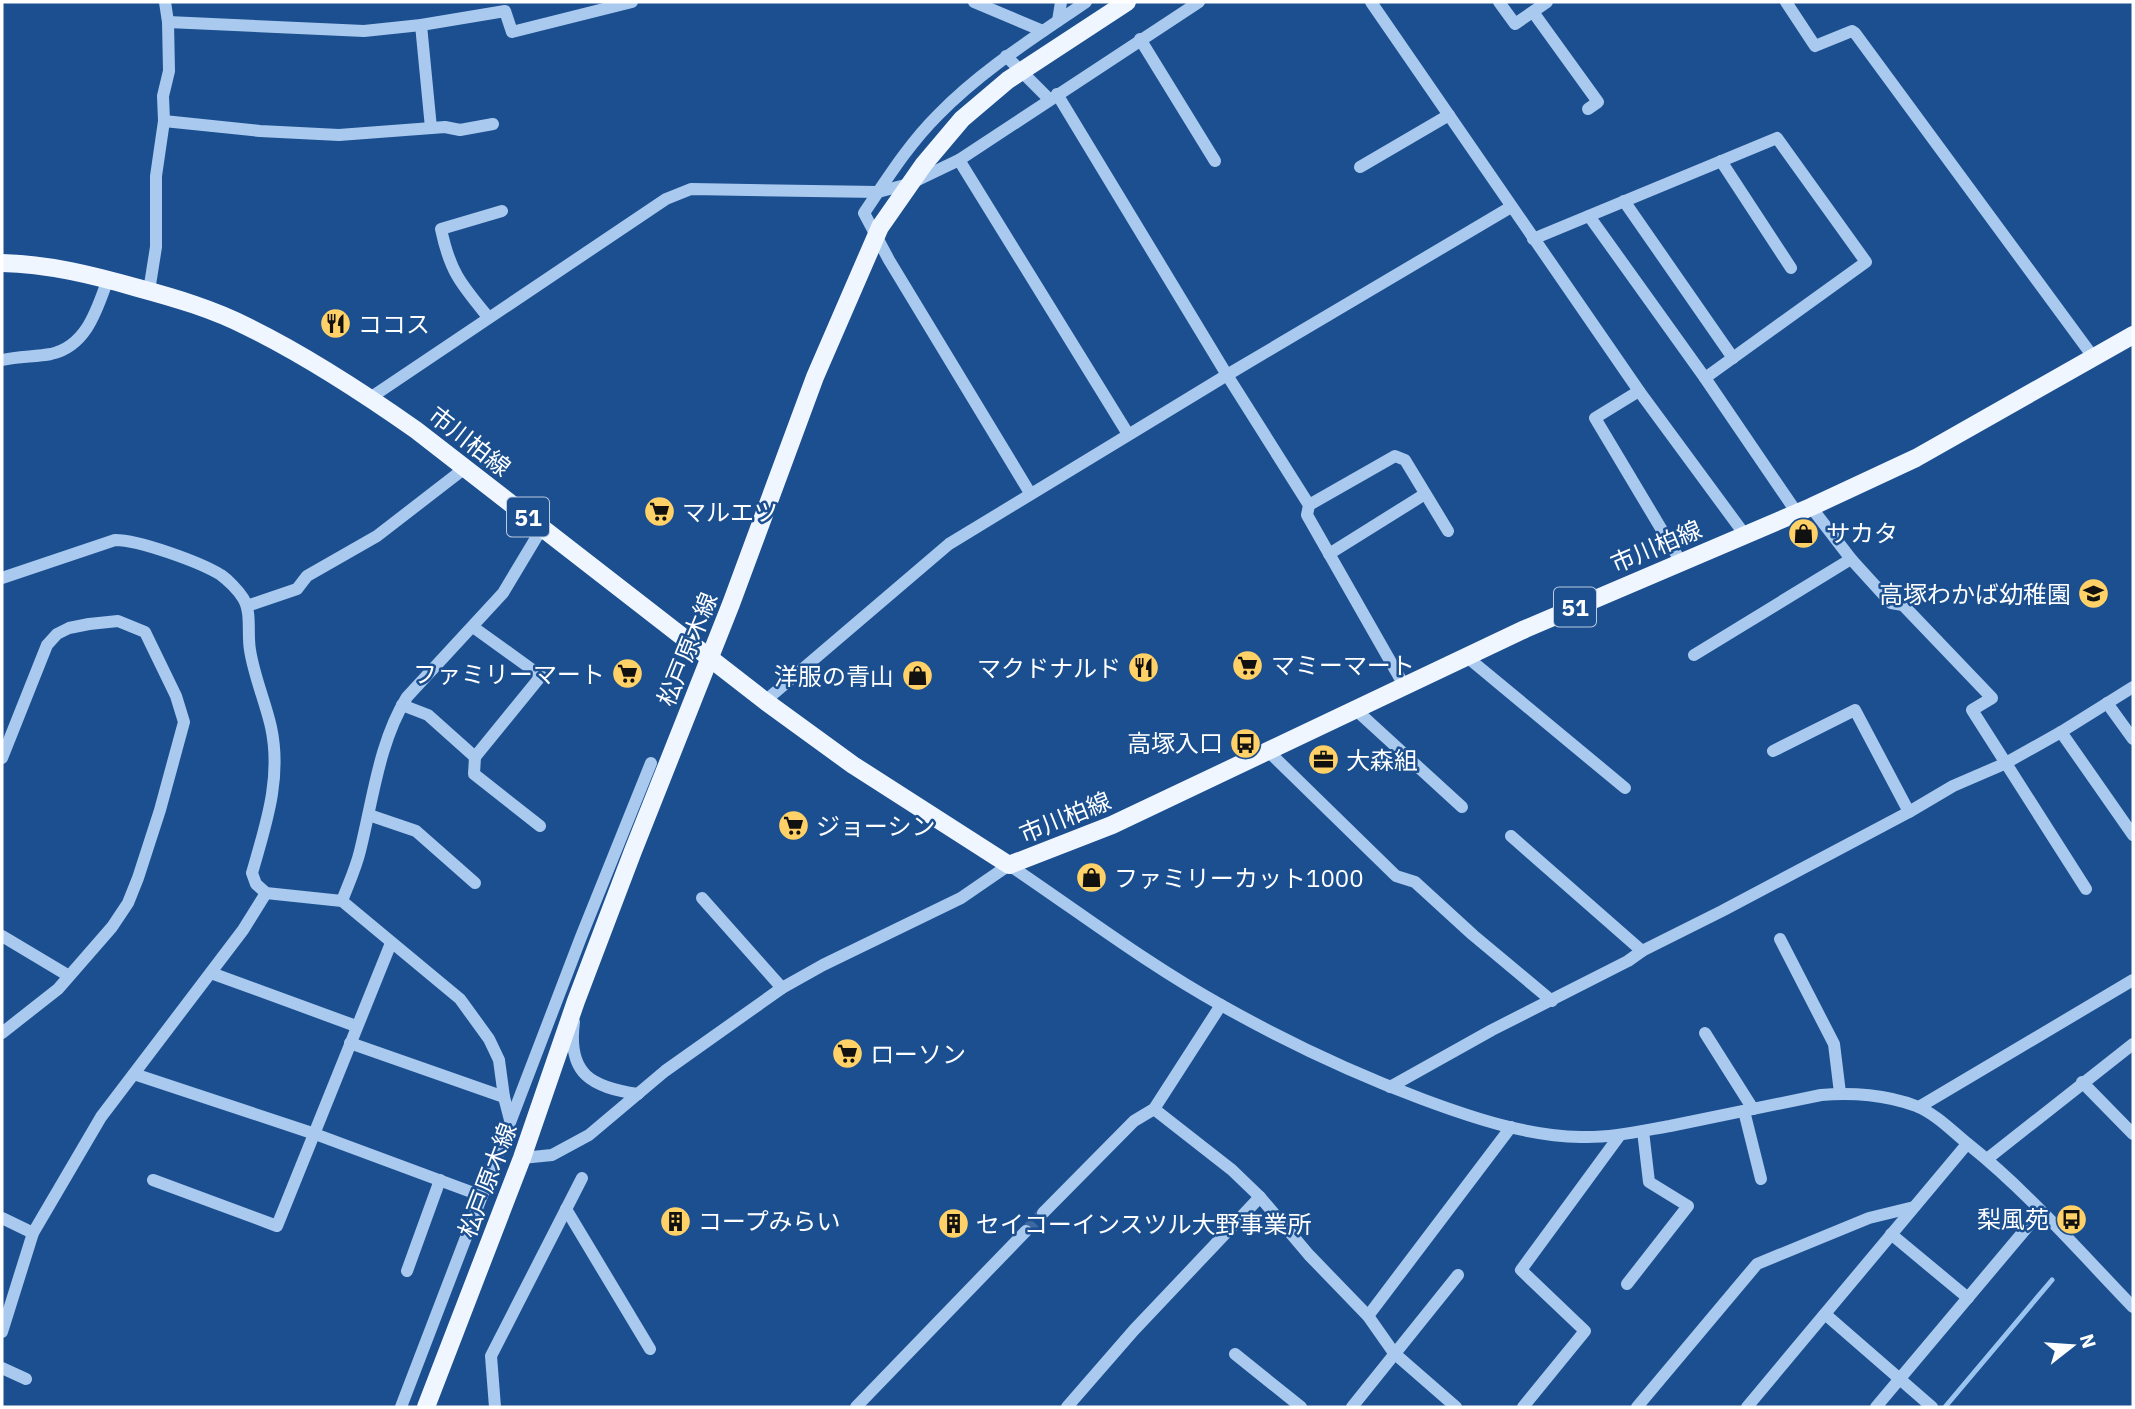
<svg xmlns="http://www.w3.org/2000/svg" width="2135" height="1409" font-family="'IBM Plex Sans','Noto Sans JP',sans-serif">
	<rect width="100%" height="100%" fill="#1b4f8f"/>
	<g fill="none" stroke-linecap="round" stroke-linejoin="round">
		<path stroke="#9cc4f0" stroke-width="5" d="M1945 1407 2052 1280"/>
		<path stroke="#3d69a0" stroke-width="12" stroke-dasharray="12 6" stroke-linecap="butt" d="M1026 1231 1043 1213"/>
		<g stroke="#a9c9ee" stroke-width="12">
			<path d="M974 2 1043 31"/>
			<path d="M1371 2 1639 391 1745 535"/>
			<path d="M1499 2 1515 24 1547 2"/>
			<path d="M1786 2 1815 46 1852 31 1855 33 2094 358"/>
			<path d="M1533 12 1598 102 1588 109"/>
			<path d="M1058 21 1061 2"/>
			<path d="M168 22 364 31 421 25 505 11 512 32 632 2"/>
			<path d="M421 25 431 128"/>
			<path d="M1140 39 1215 161"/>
			<path d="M1006 56 1049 99"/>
			<path d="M1057 94 1227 375 1309 505 1307 515 1405 687"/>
			<path d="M164 121 260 131 339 135 445 127 460 130 493 124"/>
			<path d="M959 160 1128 434"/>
			<path d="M1721 161 1791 268"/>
			<path d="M1360 167 1449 115"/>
			<path d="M1624 201 1733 358"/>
			<path d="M1589 216 1705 378"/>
			<path d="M1533 239 1777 138 1866 262 1705 378 1797 513"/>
			<path d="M149 291 156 247V176L164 121 163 96 169 71 168 22 165 2"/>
			<path d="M488 317C461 284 450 272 441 229L502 211"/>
			<path d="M2 360C18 356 35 357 51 354 87 346 97 309 108 279"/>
			<path d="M1639 391 1595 418 1681 562"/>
			<path d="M370 398 666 199 691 189 878 192 909 184 959 160 1199 2"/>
			<path d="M1030 493 889 260 864 213C887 179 908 145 938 115 982 70 1035 37 1086 2"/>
			<path d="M1309 505 1395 456 1405 460 1448 531"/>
			<path d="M1811 507 1851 559 1891 603 1903 605 1992 698 1972 710 2086 889"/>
			<path d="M1329 554 1425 494"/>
			<path d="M2 578 115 540C139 540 200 562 221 575 228 580 238 590 243 598 252 612 247 633 250 650 254 676 265 701 271 727 282 778 266 824 252 873L256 884 266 893 342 901 460 999 489 1039 499 1060 504 1097 510 1120"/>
			<path d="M247 606 297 589 307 576 377 536 465 468"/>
			<path d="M1694 655 1851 559"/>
			<path d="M1467 657 1625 788"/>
			<path d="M765 701 949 544 1227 375 1511 207"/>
			<path d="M2107 703 2133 739"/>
			<path d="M402 705 428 715 475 757 541 676 473 627"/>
			<path d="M1356 710 1462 807"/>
			<path d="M2061 732 2133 835"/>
			<path d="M1773 751 1855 710 1909 812"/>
			<path d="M1269 752 1396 876 1415 882 1473 935 1552 1001"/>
			<path d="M475 757 474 774 540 826"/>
			<path d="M2 758 47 645 57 634 69 628 89 624 118 621 145 632 176 696 184 722 160 810 138 878 128 903 112 927 58 989 2 1033"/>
			<path d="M369 815 416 831 475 883"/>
			<path d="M1511 836 1642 951"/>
			<path d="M702 898 782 988"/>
			<path d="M342 901C348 885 356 868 360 851 373 799 379 742 407 697L503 593 542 528"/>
			<path d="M2 936 69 976"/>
			<path d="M1780 939 1834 1044 1840 1093"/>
			<path d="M211 973 356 1026"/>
			<path d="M574 1022C567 1075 592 1087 638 1094"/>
			<path d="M1705 1033 1753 1109"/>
			<path d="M350 1043 504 1097"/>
			<path d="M134 1074 315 1134 482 1196"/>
			<path d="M2082 1082 2133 1134"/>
			<path d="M1390 1087 1492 1030 1628 961 1642 951 1722 911 1909 812 1953 786 2004 764 2061 732 2133 687"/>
			<path d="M1919 1107 2133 980"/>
			<path d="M1154 1109 1232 1170 1260 1197 1309 1255 1368 1316 1394 1353 1456 1407"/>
			<path d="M1744 1111 1761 1179"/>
			<path d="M522 1158 552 1155 589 1135 665 1071 782 988 823 965 961 898 1009 865C1079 912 1147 964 1221 1005 1285 1041 1353 1073 1422 1099 1473 1118 1527 1136 1581 1137 1611 1138 1641 1131 1670 1126 1721 1116 1771 1105 1821 1095 1852 1092 1887 1095 1916 1106 1936 1114 1952 1131 1968 1144 2028 1192 2080 1252 2133 1307"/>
			<path d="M1987 1159 2133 1044"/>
			<path d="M153 1180 277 1226 391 943"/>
			<path d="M566 1209 650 1349"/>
			<path d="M1043 1213 1134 1121 1154 1109 1221 1005"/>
			<path d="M2 1218 33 1233"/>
			<path d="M1891 1234 1968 1298"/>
			<path d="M407 1271 440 1180"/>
			<path d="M1627 1284 1688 1206 1649 1182 1643 1131"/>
			<path d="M1825 1314 1932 1407"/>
			<path d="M1368 1316 1511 1127"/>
			<path d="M2 1332 33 1233 101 1117 243 930 266 893"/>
			<path d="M1235 1354 1301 1407"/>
			<path d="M2 1368 26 1379"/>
			<path d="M401 1407 581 937 651 763"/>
			<path d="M495 1407 491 1356 582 1178"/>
			<path d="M856 1407 1026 1231"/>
			<path d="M1067 1407 1134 1330 1260 1197"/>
			<path d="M1352 1407 1458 1275"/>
			<path d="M1523 1407 1585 1331 1521 1270 1620 1135"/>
			<path d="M1637 1407 1757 1264 1869 1218 1914 1207"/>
			<path d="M1747 1407 1967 1144"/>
			<path d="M1876 1407 2040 1212"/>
		</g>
		<g stroke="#f0f6ff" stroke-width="18">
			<path d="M2 263C48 264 93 275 138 288 175 298 213 309 248 327 307 356 362 392 416 430L765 701 853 765 1009 865 1112 825 1525 629 1811 507 1916 458 2133 335"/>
			<path d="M426 1407 522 1158 576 1001 633 851 731 604 815 377 880 227 924 164 962 119 1008 80 1127 2"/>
		</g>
	</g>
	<defs>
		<symbol id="restaurant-disc" viewBox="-11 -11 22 22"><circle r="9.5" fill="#ffd166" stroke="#1b4f8f"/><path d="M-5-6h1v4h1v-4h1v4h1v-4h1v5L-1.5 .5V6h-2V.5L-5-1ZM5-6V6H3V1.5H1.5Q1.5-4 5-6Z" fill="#111"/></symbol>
		<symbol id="supermarket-disc" viewBox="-11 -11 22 22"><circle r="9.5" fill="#ffd166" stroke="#1b4f8f"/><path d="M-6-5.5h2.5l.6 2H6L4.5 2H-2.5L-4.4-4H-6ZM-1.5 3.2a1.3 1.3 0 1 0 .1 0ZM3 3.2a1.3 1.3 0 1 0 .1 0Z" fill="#111"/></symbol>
		<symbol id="shop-disc" viewBox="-11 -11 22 22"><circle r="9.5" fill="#ffd166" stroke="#1b4f8f"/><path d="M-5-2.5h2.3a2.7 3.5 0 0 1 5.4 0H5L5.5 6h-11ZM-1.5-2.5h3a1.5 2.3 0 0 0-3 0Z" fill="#111"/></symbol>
		<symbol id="school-disc" viewBox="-11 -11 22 22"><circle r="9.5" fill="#ffd166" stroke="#1b4f8f"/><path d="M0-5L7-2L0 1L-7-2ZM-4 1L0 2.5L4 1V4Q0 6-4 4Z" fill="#111"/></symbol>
		<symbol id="bus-disc" viewBox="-11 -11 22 22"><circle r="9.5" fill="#ffd166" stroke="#1b4f8f"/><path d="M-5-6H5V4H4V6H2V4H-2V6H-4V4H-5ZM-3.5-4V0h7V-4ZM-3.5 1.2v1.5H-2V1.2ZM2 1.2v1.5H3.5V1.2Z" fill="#111"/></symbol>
		<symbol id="office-disc" viewBox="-11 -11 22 22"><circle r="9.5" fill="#ffd166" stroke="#1b4f8f"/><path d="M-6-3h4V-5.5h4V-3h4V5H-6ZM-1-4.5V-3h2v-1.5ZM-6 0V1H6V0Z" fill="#111"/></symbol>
		<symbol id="building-disc" viewBox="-11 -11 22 22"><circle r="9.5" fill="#ffd166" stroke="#1b4f8f"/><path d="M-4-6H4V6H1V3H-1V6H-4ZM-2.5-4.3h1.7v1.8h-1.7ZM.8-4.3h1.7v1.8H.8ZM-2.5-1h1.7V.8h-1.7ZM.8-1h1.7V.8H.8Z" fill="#111"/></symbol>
	</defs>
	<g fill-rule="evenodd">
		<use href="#restaurant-disc" x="318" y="306" width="35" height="35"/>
		<use href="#supermarket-disc" x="642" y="494" width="35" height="35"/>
		<use href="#shop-disc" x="1786" y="516" width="35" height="35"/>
		<use href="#school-disc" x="2076" y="576" width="35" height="35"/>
		<use href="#supermarket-disc" x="1230" y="648" width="35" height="35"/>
		<use href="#restaurant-disc" x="1126" y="650" width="35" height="35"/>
		<use href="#supermarket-disc" x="610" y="656" width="35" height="35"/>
		<use href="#shop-disc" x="900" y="658" width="35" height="35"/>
		<use href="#bus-disc" x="1228" y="726" width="35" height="35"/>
		<use href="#office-disc" x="1306" y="742" width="35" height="35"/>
		<use href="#supermarket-disc" x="776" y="808" width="35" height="35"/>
		<use href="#shop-disc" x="1074" y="860" width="35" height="35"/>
		<use href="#supermarket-disc" x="830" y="1036" width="35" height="35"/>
		<use href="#bus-disc" x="2054" y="1202" width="35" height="35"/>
		<use href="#building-disc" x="658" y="1204" width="35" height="35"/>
		<use href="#building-disc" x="936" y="1206" width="35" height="35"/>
	</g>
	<g text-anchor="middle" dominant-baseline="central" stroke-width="5" stroke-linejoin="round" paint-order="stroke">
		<g fill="#1b4f8f" stroke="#bbcadd" stroke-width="2">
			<rect x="507" y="497.5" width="42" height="39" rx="5"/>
			<rect x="1554" y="587.5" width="42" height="39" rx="5"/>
		</g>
		<g font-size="23" font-weight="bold" fill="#fff">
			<text x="528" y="517">51</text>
			<text x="1575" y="607">51</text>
		</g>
		<g font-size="24" fill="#fff" stroke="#1b4f8f" text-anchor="start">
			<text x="358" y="324">ココス</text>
			<text x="682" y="512">マルエツ</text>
			<text x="1826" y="533">サカタ</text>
			<text x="2071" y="594" text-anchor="end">高塚わかば幼稚園</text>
			<text x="1271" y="665">マミーマート</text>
			<text x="1121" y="668" text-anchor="end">マクドナルド</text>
			<text x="605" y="674" text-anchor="end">ファミリーマート</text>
			<text x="894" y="676" text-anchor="end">洋服の青山</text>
			<text x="1223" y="743" text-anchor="end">高塚入口</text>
			<text x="1346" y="760">大森組</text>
			<text x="816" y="826">ジョーシン</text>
			<text x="1114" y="878">ファミリーカット1000</text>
			<text x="870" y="1054">ローソン</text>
			<text x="2049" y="1219" text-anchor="end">梨風苑</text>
			<text x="698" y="1221">コープみらい</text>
			<text x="976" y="1224">セイコーインスツル大野事業所</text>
		</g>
		<g font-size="24" fill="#fff" stroke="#1b4f8f">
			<text transform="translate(470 441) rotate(38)">市川柏線</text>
			<text transform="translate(1656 546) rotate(-23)">市川柏線</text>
			<text transform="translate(687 649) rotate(-68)">松戸原木線</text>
			<text transform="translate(1065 817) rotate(-22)">市川柏線</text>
			<text transform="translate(487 1180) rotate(-69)">松戸原木線</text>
		</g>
	</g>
	<rect width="2135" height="1409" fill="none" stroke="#ffffff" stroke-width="7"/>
	<g transform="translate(2072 1346) rotate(73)" stroke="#1b4f8f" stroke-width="5" paint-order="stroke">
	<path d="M0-5L12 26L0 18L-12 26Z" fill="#ffffff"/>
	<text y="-10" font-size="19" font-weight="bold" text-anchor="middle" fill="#ffffff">N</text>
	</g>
</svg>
